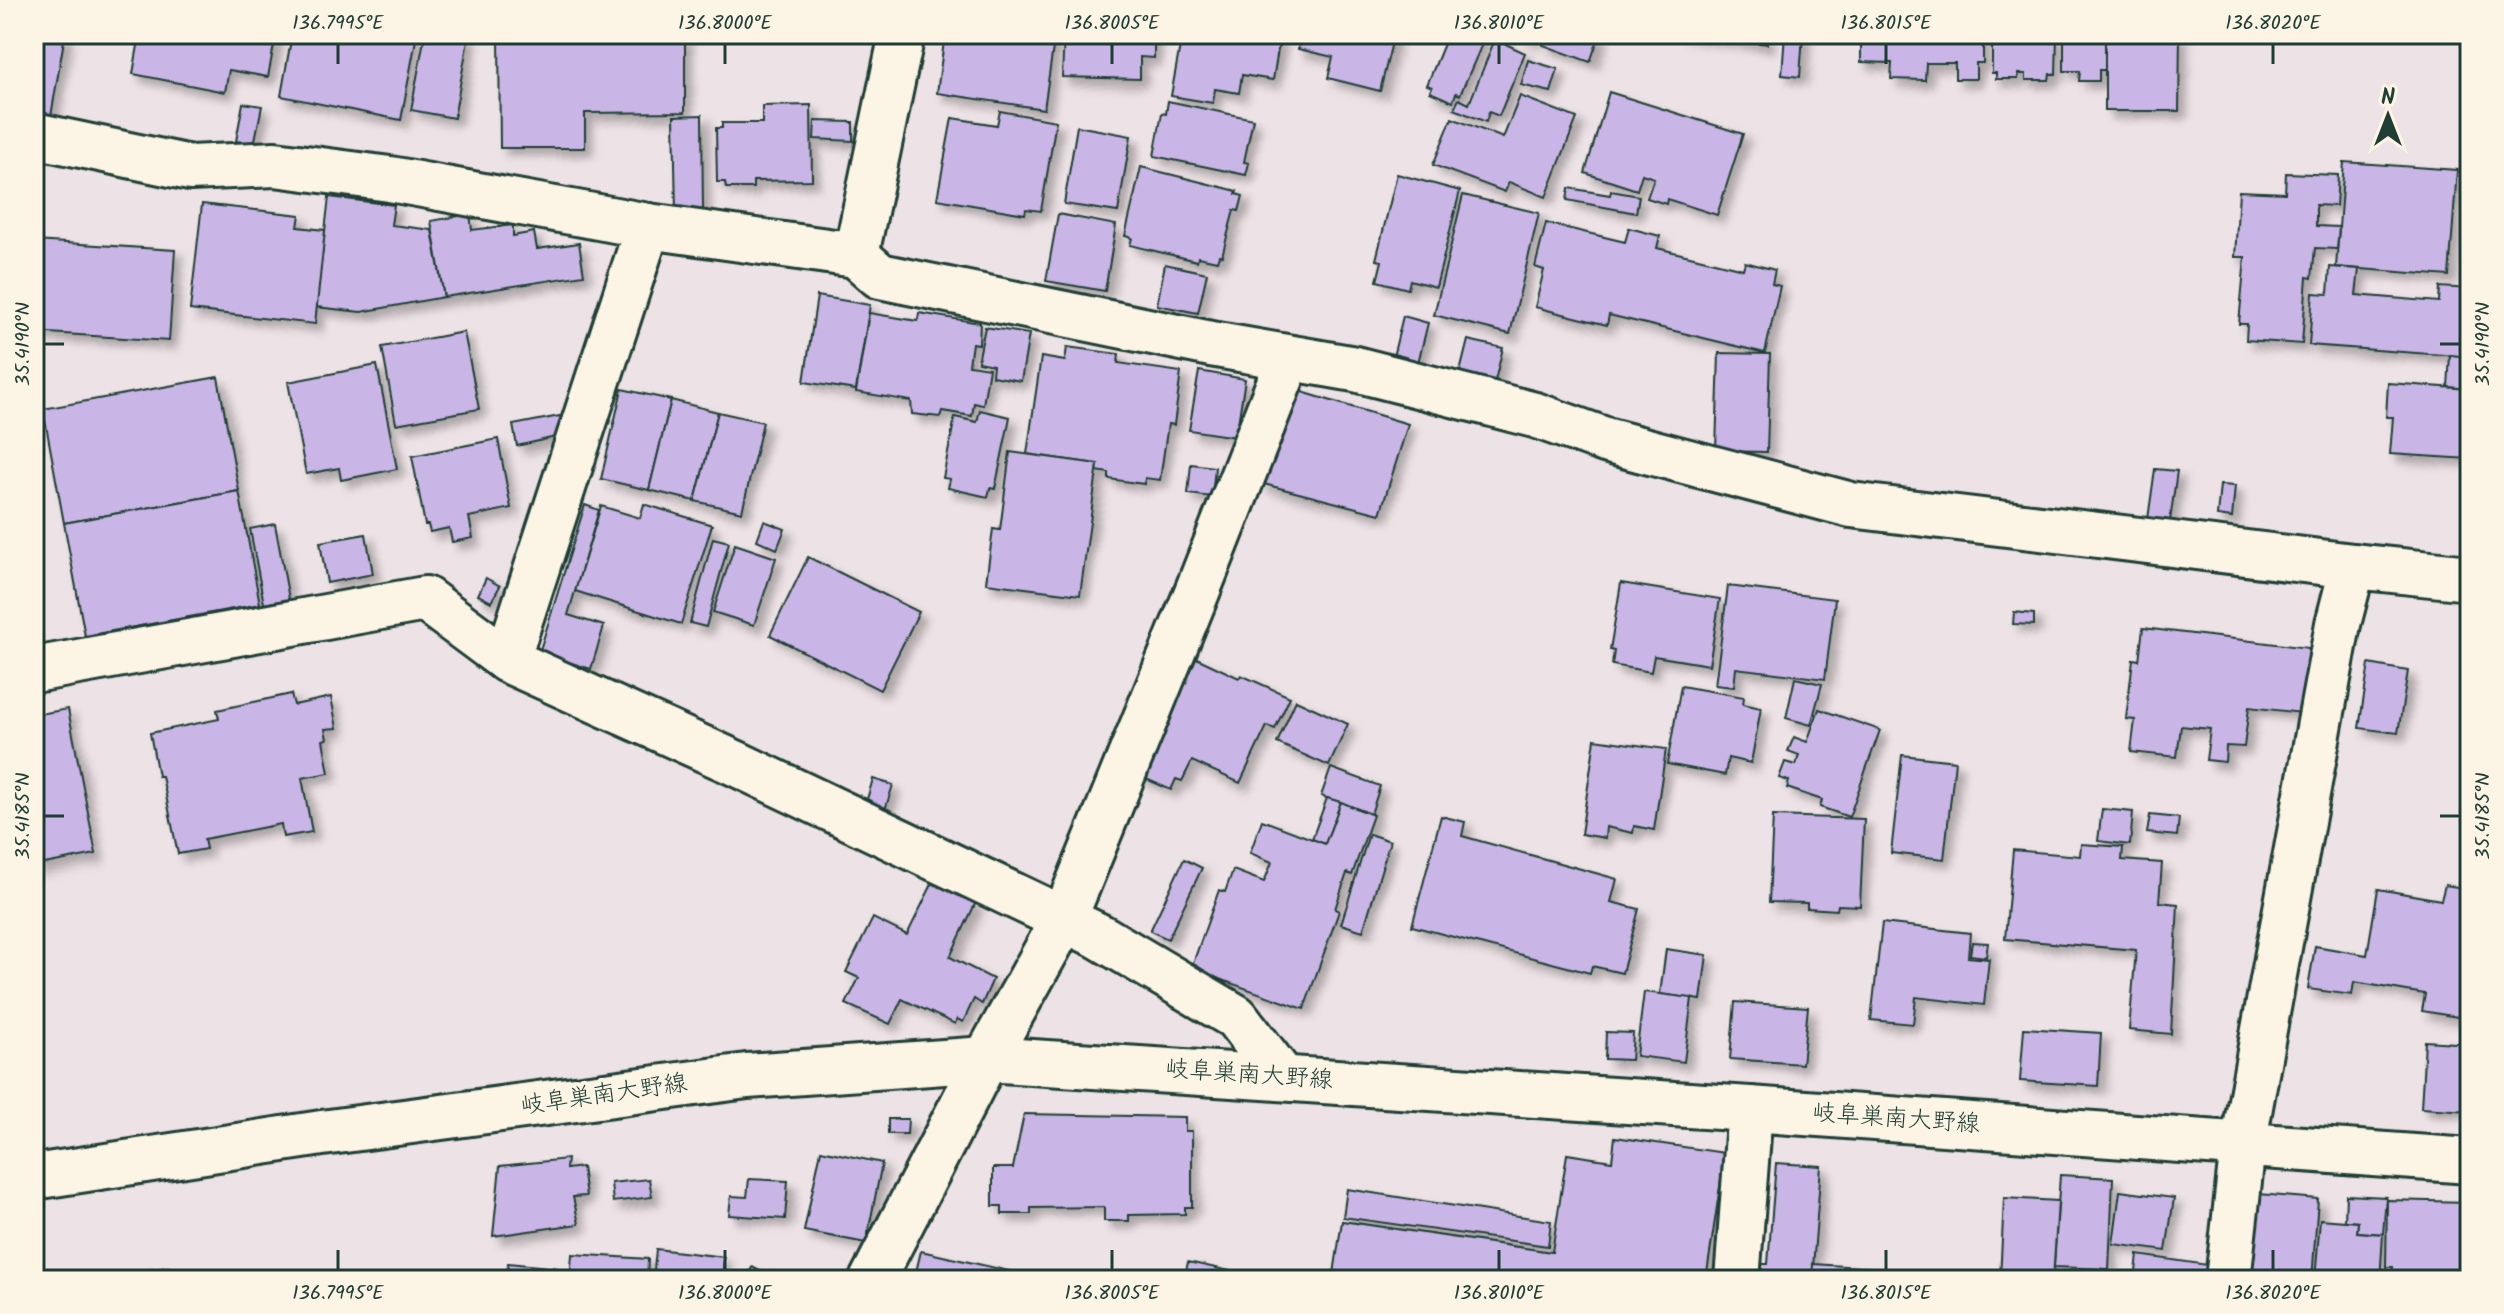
<svg xmlns="http://www.w3.org/2000/svg" width="2504" height="1314" font-family="Kalam,'Klee One',sans-serif">
	<defs>
		<filter id="shadow"><feDropShadow dx="7" dy="7" stdDeviation="4" flood-color="#0004"/></filter>
	</defs>
	<rect width="100%" height="100%" fill="#ede2e5"/>
	<filter id="ink" filterUnits="userSpaceOnUse"><feTurbulence type="fractalNoise" baseFrequency=".0125" numOctaves="2"/><feDisplacementMap in="SourceGraphic" scale="16" xChannelSelector="R" yChannelSelector="G"/><feConvolveMatrix kernelMatrix="1 2 1 2 8 2 1 2 1" color-interpolation-filters="sRGB"/></filter>
	<g filter="url(#ink)">
		<g fill="#c9b6e6" stroke="#1f3d34" stroke-width="2" filter="url(#shadow)">
			<path d="M34 34H65L48 134 34 132Z"/>
			<path d="M140 34H276L268 77 229 70 225 92 133 74Z"/>
			<path d="M292 34H417L401 120 281 96Z"/>
			<path d="M425 34 469 35 454 118 411 110Z"/>
			<path d="M499 34H670V36H685V112L585 113V148H500Z"/>
			<path d="M945 34H1055L1044 109 937 93Z"/>
			<path d="M1064 34H1154V58L1140 57V79L1062 77Z"/>
			<path d="M1182 34H1257L1280 37 1273 80 1242 75 1239 93 1215 89 1213 103 1171 96Z"/>
			<path d="M1301 34H1394L1380 91 1328 78 1333 57 1298 49Z"/>
			<path d="M1448 34 1486 35 1460 95 1456 93 1453 102 1430 92 1432 87 1427 85Z"/>
			<path d="M1519 34H1537L1533 41Z"/>
			<path d="M1547 34H1600L1590 62 1543 45Z"/>
			<path d="M1680 34H1768L1767 44Z"/>
			<path d="M1785 34H1803L1800 77 1782 75Z"/>
			<path d="M1861 34H1983V63H1976V79H1955V63H1926L1925 80 1891 79 1892 63 1861 62Z"/>
			<path d="M1992 34H2057L2056 74H2050L2049 80H2026V74H2018V79H1996V73H1992Z"/>
			<path d="M2064 34H2106V70H2099V81H2079L2080 71H2064Z"/>
			<path d="M2105 34H2180L2179 111H2105Z"/>
			<path d="M1495 39 1525 53 1499 116 1489 112 1486 122 1454 109 1459 99 1469 104Z"/>
			<path d="M1528 60 1558 69 1551 92 1521 85Z"/>
			<path d="M1609 92 1743 134 1717 215 1667 199 1666 204 1647 198 1654 178 1642 174 1637 190 1585 173Z"/>
			<path d="M1520 96 1577 118 1546 197 1509 182 1505 192 1433 165 1452 118 1503 138Z"/>
			<path d="M1168 101 1253 119 1244 162 1249 163 1246 175 1154 156 1162 113 1166 114Z"/>
			<path d="M243 103 262 106 254 145 236 141Z"/>
			<path d="M811 105 812 180 753 181V188H726L725 182H717L716 128H722V123H762V106Z"/>
			<path d="M1000 111 1056 121 1041 211 1026 209 1025 214 937 199 952 118 997 125Z"/>
			<path d="M702 115 703 211H676L674 116Z"/>
			<path d="M815 121 853 122V141L814 139Z"/>
			<path d="M1077 126 1131 136 1118 212 1064 204Z"/>
			<path d="M2344 162 2457 170 2449 276 2336 267Z"/>
			<path d="M1141 167 1237 191 1236 194 1243 196 1239 211 1234 210 1222 256 1219 255 1217 261 1198 257 1197 261 1130 245 1132 238 1125 236Z"/>
			<path d="M2286 173 2338 175 2336 206 2316 205V226L2339 227 2337 249 2315 248 2312 278 2307 277 2302 344 2246 340 2247 324H2239L2245 257H2235L2239 191 2285 193Z"/>
			<path d="M1397 174 1460 191 1436 287 1410 280 1408 289 1377 281 1382 261 1376 260Z"/>
			<path d="M1569 188 1610 195 1611 191 1639 196 1636 213 1567 200Z"/>
			<path d="M1463 195 1539 213 1510 334 1434 315Z"/>
			<path d="M329 197 394 205 391 225 432 230 444 297 361 312 316 307Z"/>
			<path d="M202 204 300 215 298 227 325 230 315 324 190 310Z"/>
			<path d="M470 214 472 230 513 225V236L534 232 537 249 579 243 584 275 444 297 431 221Z"/>
			<path d="M1058 214 1116 225 1105 291 1046 281Z"/>
			<path d="M1546 223 1625 242 1629 228 1660 236 1657 248 1743 269 1745 262 1775 270 1772 284 1780 286 1765 353 1609 315 1607 325 1535 307 1544 270 1535 267Z"/>
			<path d="M34 241 175 250 169 341 34 332Z"/>
			<path d="M1165 264 1207 273 1198 313 1157 305Z"/>
			<path d="M2330 267 2359 269 2356 295 2439 302 2440 287 2470 289V357L2309 345 2313 293 2328 294Z"/>
			<path d="M817 296 870 305 856 390 804 382Z"/>
			<path d="M869 313 918 321 919 313 980 323 979 344 972 343 969 365 989 368 983 405 974 403 972 416 942 411 940 417 912 414 911 401 856 392Z"/>
			<path d="M1403 316 1428 323 1418 363 1393 357Z"/>
			<path d="M985 327 1029 334 1021 381 992 376 993 365 978 362Z"/>
			<path d="M464 332 479 409 396 424 382 347Z"/>
			<path d="M1468 340 1503 348 1493 389 1458 380Z"/>
			<path d="M1067 347 1119 354 1118 363 1181 372 1174 425 1168 424 1160 480 1145 478 1144 484 1109 479V473L1097 471 1098 464 1027 454 1041 357 1065 361Z"/>
			<path d="M1719 353 1770 354 1767 452 1716 451Z"/>
			<path d="M2450 355 2470 357V389L2448 387Z"/>
			<path d="M377 365 397 469 341 480 339 468 306 474 288 382Z"/>
			<path d="M1199 371 1245 379 1236 437 1189 430Z"/>
			<path d="M218 377 239 491 64 523 43 409Z"/>
			<path d="M2388 383 2470 389V459L2390 454 2393 417H2386Z"/>
			<path d="M622 389 671 400 649 490 601 479Z"/>
			<path d="M1292 389 1408 424 1380 514 1260 483Z"/>
			<path d="M671 400 718 412 695 501 649 490Z"/>
			<path d="M980 410 1010 417 995 489 990 488 988 497 948 488 950 479 943 478 955 417 977 422Z"/>
			<path d="M718 412 763 422 742 512 695 501Z"/>
			<path d="M560 416 564 435 517 446 513 425Z"/>
			<path d="M498 439 511 508 469 517 473 538 452 542 449 528 430 532 428 525H425L412 456Z"/>
			<path d="M1010 452 1098 464 1080 595 986 583 993 529 1000 530Z"/>
			<path d="M1191 464 1215 467 1212 497 1188 494Z"/>
			<path d="M2155 469 2177 471 2170 521 2148 519Z"/>
			<path d="M2220 485 2235 486 2232 518 2217 516Z"/>
			<path d="M239 491 260 604 85 636 64 523Z"/>
			<path d="M644 504 712 525 681 624 575 591 601 506 640 518Z"/>
			<path d="M585 505 599 510 568 615 604 626 591 669 539 653Z"/>
			<path d="M764 521 785 529 777 549 757 540Z"/>
			<path d="M275 524 289 599 264 604 250 529Z"/>
			<path d="M366 534 373 574 327 583 320 542Z"/>
			<path d="M713 538 729 542 706 627 690 623Z"/>
			<path d="M735 544 776 558 754 625 713 612Z"/>
			<path d="M808 557 919 612 880 690 770 635Z"/>
			<path d="M486 578 500 586 491 602 478 595Z"/>
			<path d="M1621 583 1720 599 1709 665 1654 656 1651 672 1612 665 1614 651 1610 650Z"/>
			<path d="M1728 586 1835 599 1825 679 1736 668 1734 687 1715 685Z"/>
			<path d="M2014 612 2034 614V625L2013 624Z"/>
			<path d="M2143 628 2309 648 2302 713 2249 707 2244 747 2226 746 2225 762 2206 760 2210 729 2181 726 2177 757 2131 752 2135 720 2126 719 2133 659 2139 660Z"/>
			<path d="M1188 654 1239 678 1241 675 1290 697 1275 729 1267 726 1240 783 1192 761 1182 781 1176 779 1171 790 1137 775Z"/>
			<path d="M2369 664 2408 671 2398 733 2359 728Z"/>
			<path d="M1795 678 1822 684 1811 725 1786 718Z"/>
			<path d="M1681 686 1744 697 1743 704 1761 708 1751 763 1728 758 1725 775 1667 764Z"/>
			<path d="M291 694 294 705 331 697 337 728 325 729 327 739 323 740 329 773 302 778 312 832 283 837 281 824 204 839 206 849 178 854 162 776H158L150 733 219 719 217 710Z"/>
			<path d="M1296 700 1348 724 1329 766 1277 743Z"/>
			<path d="M68 709 96 854 34 866V715Z"/>
			<path d="M1819 709 1880 730 1849 817 1820 807 1822 800 1787 788 1789 781 1779 778 1785 762 1796 765 1799 755 1788 751 1794 737 1807 742Z"/>
			<path d="M1595 739 1666 749 1654 830 1634 826 1633 833 1606 827 1605 838 1581 834Z"/>
			<path d="M1902 755 1955 761 1944 859 1891 853Z"/>
			<path d="M1331 768 1380 786 1371 814 1321 796Z"/>
			<path d="M873 779 893 785 884 813 865 806Z"/>
			<path d="M1327 798 1341 802 1325 844 1312 839Z"/>
			<path d="M1341 802 1373 815 1352 875 1347 873 1335 909 1339 911 1304 1009 1191 969 1219 890 1225 892 1233 870 1264 882 1272 862 1250 853 1262 820 1325 844Z"/>
			<path d="M2102 809 2133 812 2130 845 2098 841Z"/>
			<path d="M2150 815 2179 818 2177 836 2147 833Z"/>
			<path d="M1441 816 1465 822 1462 836 1617 879 1611 902 1639 909 1622 973 1592 966 1590 973 1412 926Z"/>
			<path d="M1773 816 1864 819 1860 906 1838 905 1837 910 1807 908V903L1769 902Z"/>
			<path d="M1369 834 1390 841 1363 931 1341 924Z"/>
			<path d="M2081 844 2123 847 2122 860 2162 863 2159 902 2178 904 2171 1034 2129 1030 2136 950 2005 939 2013 850 2080 856Z"/>
			<path d="M1184 859 1202 868 1168 939 1150 931Z"/>
			<path d="M933 882 976 902 950 957 993 979 982 1004 974 999 963 1022 957 1019 955 1024 902 999 890 1024 846 1004 859 978 846 972 873 918 907 935Z"/>
			<path d="M2445 885 2470 889V1019L2422 1011 2425 994 2354 982 2352 995 2308 989 2315 946 2367 955 2378 889 2441 900Z"/>
			<path d="M1882 923 1970 933 1968 957 1989 959 1984 1005 1916 997 1913 1024 1871 1020Z"/>
			<path d="M1972 942 1988 943 1986 957 1970 955Z"/>
			<path d="M1666 949 1707 955 1701 1000 1660 994Z"/>
			<path d="M1644 992 1692 998 1684 1062 1636 1056Z"/>
			<path d="M1735 1002 1808 1007 1802 1064 1730 1059Z"/>
			<path d="M2024 1028 2101 1033 2098 1086 2020 1081Z"/>
			<path d="M1606 1032 1633 1033 1631 1060 1605 1059Z"/>
			<path d="M2425 1041 2470 1044V1111L2421 1108Z"/>
			<path d="M1024 1114 1185 1117V1131H1192V1207H1185V1214L1129 1215V1221H1104V1207L1031 1208V1214H1002V1206H993V1168H1013Z"/>
			<path d="M888 1119H908L907 1134H888Z"/>
			<path d="M1615 1137 1725 1153 1706 1280H1333L1342 1221 1552 1252 1567 1154 1612 1161Z"/>
			<path d="M821 1150 882 1163 866 1243 804 1231Z"/>
			<path d="M567 1159 566 1169 582 1167 586 1196 573 1197 579 1224 493 1236 500 1166Z"/>
			<path d="M1776 1163 1821 1166 1812 1280H1758L1759 1264H1768Z"/>
			<path d="M2060 1175 2113 1178 2109 1269 2054 1267Z"/>
			<path d="M649 1179 652 1197 613 1202 611 1183Z"/>
			<path d="M749 1179 788 1181 785 1219 729 1215 731 1196 747 1197Z"/>
			<path d="M1347 1189 1551 1221 1548 1246 1343 1217Z"/>
			<path d="M2120 1191 2174 1198 2166 1251 2113 1244Z"/>
			<path d="M2259 1194 2318 1199 2312 1280H2251Z"/>
			<path d="M2346 1195 2386 1197 2383 1234 2357 1232 2358 1222 2345 1221Z"/>
			<path d="M2004 1198 2058 1201 2053 1280H2000Z"/>
			<path d="M2387 1200 2468 1202 2467 1267 2459 1266V1280H2392L2393 1267H2386Z"/>
			<path d="M2320 1219 2358 1222 2357 1232 2383 1234 2380 1280H2315Z"/>
			<path d="M656 1249 724 1257 722 1280H653Z"/>
			<path d="M921 1251 1013 1272 1012 1280H914Z"/>
			<path d="M572 1254 648 1259 647 1280H570Z"/>
			<path d="M2138 1255 2208 1265 2207 1280H2135Z"/>
			<path d="M1188 1262 1244 1274 1243 1280H1184Z"/>
			<path d="M508 1263 558 1268 557 1280H472L473 1271 507 1275Z"/>
			<path d="M1813 1264 1876 1268V1274L1951 1280H1812Z"/>
			<path d="M169 1267 171 1280H84Z"/>
			<path d="M752 1267 777 1280H746Z"/>
			<path d="M2080 1274 2123 1280H2079Z"/>
			<path d="M443 1275 444 1280H405Z"/>
		</g>
		<g fill="none" stroke-linecap="round" stroke-linejoin="round">
			<defs>
				<g id="minor">
					<path d="M34 135 190 168 275 164 390 179 648 226 856 255 880 276 1211 344 1355 369 1535 415 1605 440 1851 505 2353 566 2470 578"/>
					<path d="M856 255 902 34"/>
					<path d="M507 660 648 226"/>
					<path d="M34 670 425 599 507 660 735 763 1099 936 1236 1017 1282 1077"/>
					<path d="M872 1280 986 1059 1064 919 1197 592 1289 358"/>
					<path d="M1737 1280 1750 1109"/>
					<path d="M2228 1280 2243 1145 2338 624 2353 566"/>
				</g>
				<path id="primary" d="M34 1177 322 1133 747 1076 986 1059 1750 1109 2470 1161"/>
			</defs>
			<use href="#minor" stroke="#1f3d34" stroke-width="50"/>
			<use href="#primary" stroke="#1f3d34" stroke-width="50"/>
			<use href="#minor" stroke="#fcf5e5" stroke-width="44"/>
			<use href="#primary" stroke="#fcf5e5" stroke-width="44"/>
		</g>
	</g>
	<path fill="none" stroke="#1f3d34" stroke-width="3" d="M338 44V64M725 44V64M1112 44V64M1499 44V64M1886 44V64M2273 44V64M44 344H64M2440 344H2460M44 816H64M2440 816H2460M338 1250V1270M725 1250V1270M1112 1250V1270M1499 1250V1270M1886 1250V1270M2273 1250V1270"/>
	<g text-anchor="middle" dominant-baseline="central" stroke-width="8" stroke-linejoin="round" paint-order="stroke">
		<g font-size="24" fill="#1f3d34" stroke="#fcf5e5">
			<text transform="translate(1249 1075) rotate(4)">岐阜巣南大野線</text>
			<text transform="translate(604 1095) rotate(-8)">岐阜巣南大野線</text>
			<text transform="translate(1896 1119) rotate(4)">岐阜巣南大野線</text>
		</g>
	</g>
	<rect width="2504" height="1314" fill="none" stroke="#fcf5e5" stroke-width="88"/>
	<g transform="translate(2388 116)" stroke="#fcf5e5" stroke-width="6" paint-order="stroke">
	<path d="M0-6L14 30L0 20L-14 30Z" fill="#1f3d34"/>
	<text y="-12" font-size="22" font-weight="bold" text-anchor="middle" fill="#1f3d34">N</text>
	</g>
	<rect x="44" y="44" width="2416" height="1226" fill="none" stroke="#1f3d34" stroke-width="3"/>
	<g font-size="20" text-anchor="middle" fill="#1f3d34">
		<text x="338" y="29">136.7995°E</text>
		<text x="725" y="29">136.8000°E</text>
		<text x="1112" y="29">136.8005°E</text>
		<text x="1499" y="29">136.8010°E</text>
		<text x="1886" y="29">136.8015°E</text>
		<text x="2273" y="29">136.8020°E</text>
		<text transform="translate(22 344) rotate(-90)" y="7">35.4190°N</text>
		<text transform="translate(2482 344) rotate(-90)" y="7">35.4190°N</text>
		<text transform="translate(22 816) rotate(-90)" y="7">35.4185°N</text>
		<text transform="translate(2482 816) rotate(-90)" y="7">35.4185°N</text>
		<text x="338" y="1299">136.7995°E</text>
		<text x="725" y="1299">136.8000°E</text>
		<text x="1112" y="1299">136.8005°E</text>
		<text x="1499" y="1299">136.8010°E</text>
		<text x="1886" y="1299">136.8015°E</text>
		<text x="2273" y="1299">136.8020°E</text>
	</g>
</svg>
